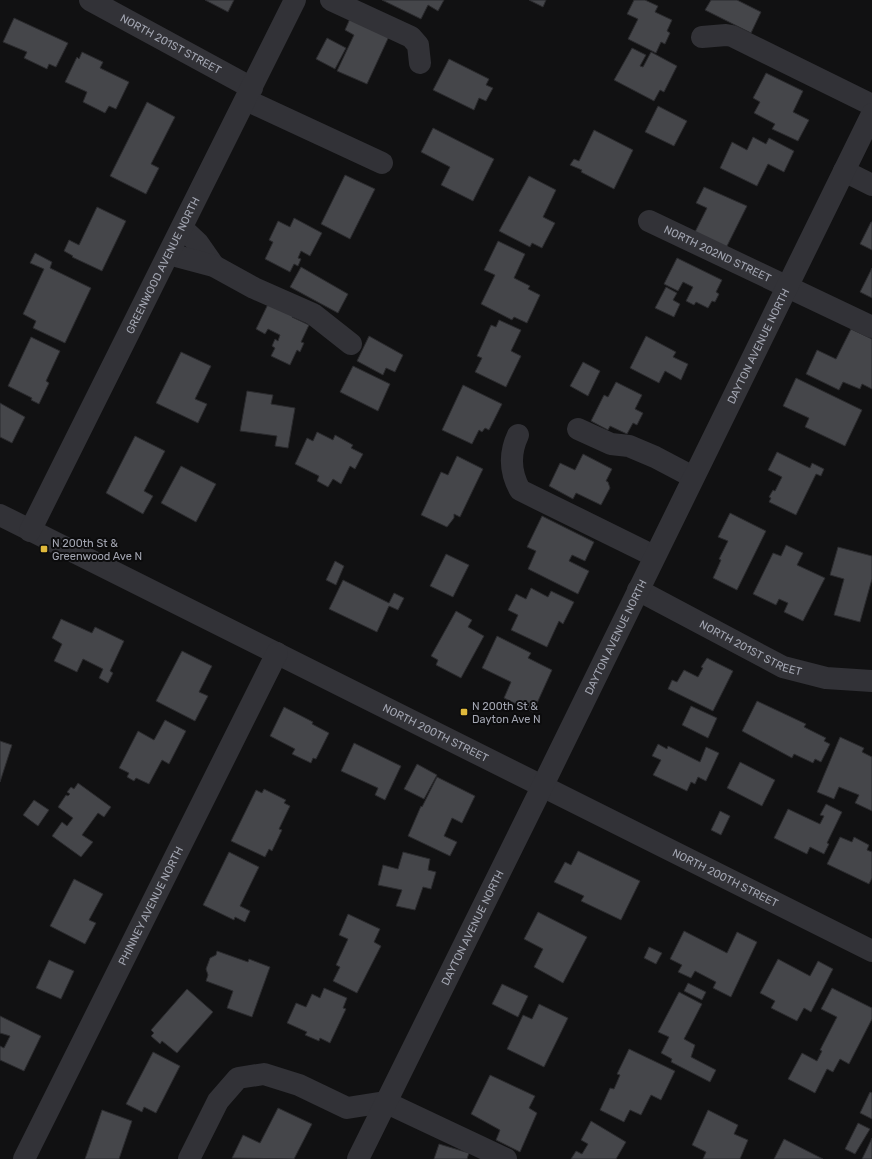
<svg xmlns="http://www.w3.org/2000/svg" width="872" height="1159" font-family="Rubik,sans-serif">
	<rect width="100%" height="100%" fill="#111112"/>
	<g fill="#45464a" stroke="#2b2b2e">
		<path d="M205 0H234L228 12Z"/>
		<path d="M382 0H444L438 11 428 5 421 19Z"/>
		<path d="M529 0H546L543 7Z"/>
		<path d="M634 0H645L658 6 655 12 672 20 667 31 670 33 665 44 661 42 656 53 628 39 638 19 627 14Z"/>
		<path d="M711 0H737L761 12 751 33 705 10Z"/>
		<path d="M352 14 391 32 367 84 337 71 354 35 345 30Z"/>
		<path d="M14 18 68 43 56 67 49 64 47 69 24 58 27 52 3 42Z"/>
		<path d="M327 38 346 48 335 69 316 59Z"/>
		<path d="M632 48 646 55 640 66 643 67 651 52 677 66 664 92 660 90 654 101 614 80Z"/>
		<path d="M82 52 103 62 100 68 129 82 116 109 109 106 105 113 83 102 87 92 65 82 77 57 79 59Z"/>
		<path d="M449 59 489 79 486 85 493 88 486 101 479 98 474 110 433 90Z"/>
		<path d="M766 73 803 91 793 112 809 120 798 141 772 129 775 124 754 113 760 102 753 98Z"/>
		<path d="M147 102 175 117 151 164 159 168 146 194 110 176Z"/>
		<path d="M658 106 687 121 674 146 645 132Z"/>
		<path d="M433 128 494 159 473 201 441 185 450 167 421 152Z"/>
		<path d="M594 130 633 150 614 189 581 172 582 170 570 165 574 159 579 161Z"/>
		<path d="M753 137 766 144 769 138 794 151 784 172 768 164 757 186 720 168 732 142 747 150Z"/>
		<path d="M345 175 375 189 350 239 321 224Z"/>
		<path d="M529 176 556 190 543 217 555 223 542 248 532 243 530 247 499 231Z"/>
		<path d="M704 187 747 206 726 248 695 232 707 208 696 203Z"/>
		<path d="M97 207 126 221 102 271 72 257 73 256 64 251 69 240 79 245Z"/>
		<path d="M294 218 322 233 310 256 301 251 298 258 301 259 298 266 294 264 290 272 265 259 273 242 269 240 278 221 290 227Z"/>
		<path d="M871 222H872V250L860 244Z"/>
		<path d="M498 241 525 254 514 278 530 286 528 289 540 295 527 323 514 317 512 320 481 304 495 275 484 270Z"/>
		<path d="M35 253 52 262 50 268 91 288 65 343 33 328 36 321 23 314 44 269 30 263Z"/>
		<path d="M677 258 722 280 716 292 719 294 715 302 712 301 708 308 696 302 694 305 686 301 693 287 683 282 678 291 664 284Z"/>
		<path d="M301 267 348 294 338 313 290 287Z"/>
		<path d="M872 268V298L860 292Z"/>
		<path d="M666 287 677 293 673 300 680 304 674 317 655 308Z"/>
		<path d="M269 302 294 314 292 317 309 325 301 342 304 343 300 352 297 350 290 365 271 356 275 348 272 346 275 339 278 341 280 335 268 329 265 334 256 329Z"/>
		<path d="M499 320 521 330 511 351 521 356 506 387 475 372 482 358 477 356 491 325 496 327Z"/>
		<path d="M851 329 872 339V389L862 384 860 389 843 382 839 390 806 374 817 350 836 359Z"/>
		<path d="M369 336 403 355 395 372 386 368 383 375 357 361Z"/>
		<path d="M646 336 676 352 673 357 688 364 681 380 665 371 659 383 630 368Z"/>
		<path d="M31 337 60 351 46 381 49 383 39 404 31 400 32 398 8 386Z"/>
		<path d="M181 352 211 366 195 399 207 404 198 423 156 403Z"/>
		<path d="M583 362 600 371 588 396 570 386Z"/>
		<path d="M353 366 390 384 378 411 340 392Z"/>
		<path d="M796 378 862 410 845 446 805 427 809 418 783 406Z"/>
		<path d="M616 382 642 395 635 409 643 413 637 425 633 423 627 434 610 426 608 430 591 421 604 395 608 397Z"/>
		<path d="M463 385 502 404 489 430 485 428 482 432 479 430 472 444 442 430Z"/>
		<path d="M247 391 273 395 271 404 295 408 288 448 275 446 277 436 240 431Z"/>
		<path d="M0 403 25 417 12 443 0 437Z"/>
		<path d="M317 432 333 440 335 435 353 445 351 448 363 454 355 469 350 466 341 484 333 479 328 487 317 481 319 476 295 464 307 438 313 441Z"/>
		<path d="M135 436 165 451 144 491 153 496 143 514 106 493Z"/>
		<path d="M777 452 810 468 812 463 824 469 821 476 816 474 796 515 769 502 771 498 769 497 773 490 775 491 782 477 768 470Z"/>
		<path d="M583 454 612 469 606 481 608 482 610 488 601 505 576 493 573 499 549 486 560 463 575 470Z"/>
		<path d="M457 456 483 469 460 517 454 514V518L447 527 421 515 441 472 448 475Z"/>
		<path d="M181 466 216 484 196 522 161 503Z"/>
		<path d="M730 513 766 531 737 590 713 578 721 560 719 559 728 541 718 537Z"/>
		<path d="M542 516 594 542 585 561 572 555 569 561 589 571 578 594 528 569 536 551 527 547Z"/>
		<path d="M786 545 803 553 797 565 825 578 803 621 784 612 788 603 779 599 776 605 753 594 773 553 781 556Z"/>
		<path d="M838 547 872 556V579L860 622 834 615 844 579 830 575Z"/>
		<path d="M446 554 469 565 453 597 430 586Z"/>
		<path d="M335 561 344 566 336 585 326 580Z"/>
		<path d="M343 580 389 603 394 593 404 598 398 610 389 606 377 632 329 609Z"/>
		<path d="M531 588 548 597 551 591 574 602 563 624 559 621 547 647 511 630 518 615 508 610 516 594 526 599Z"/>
		<path d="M456 611 472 620 468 627 484 636 461 678 436 665 438 660 431 656Z"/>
		<path d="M61 619 92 633 95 627 124 641 110 671 113 673 108 683 99 678 103 669 83 659 77 672 54 661 62 644 52 638Z"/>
		<path d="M497 636 531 653 528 658 552 670 533 712 504 698 511 682 482 668Z"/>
		<path d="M182 651 212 666 199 692 208 696 195 721 156 701Z"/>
		<path d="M707 658 733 671 713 711 668 689 672 680 677 682 684 670 698 677 703 668 701 667Z"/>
		<path d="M757 701 806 724 804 727 826 738 824 741 830 744 821 762 815 759 813 763 794 754 792 758 742 731Z"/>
		<path d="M691 706 717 718 708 738 682 725Z"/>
		<path d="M284 707 313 722 312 724 329 733 316 759 313 758 311 763 292 754 295 749 270 736Z"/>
		<path d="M165 720 186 731 169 764 162 760 149 784 136 778 134 781 127 777 129 773 119 768 138 731 154 740Z"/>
		<path d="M840 737 864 748 862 752 872 757V811L855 803 859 795 839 787 834 799 817 792Z"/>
		<path d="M0 741 12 745 0 782Z"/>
		<path d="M354 743 401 766 385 800 375 795 378 788 341 771Z"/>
		<path d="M658 744 667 749 668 746 700 762 706 747 719 753 706 781 698 777 695 784 691 782 687 791 653 775 661 760 652 756Z"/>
		<path d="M740 762 775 780 762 806 727 788Z"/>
		<path d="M417 764 437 775 424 799 404 789Z"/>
		<path d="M437 777 475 796 462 823 452 818 444 836 457 842 450 856 408 836 421 806 422 807Z"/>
		<path d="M78 783 111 807 104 817 98 813 82 835 93 842 81 857 52 836 62 822 67 826 73 818 58 807 66 795 68 796 70 794 67 792 71 787 74 789Z"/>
		<path d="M264 789 286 800 284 803 290 806 279 829 282 830 272 851 269 849 265 857 231 841 256 790 262 793Z"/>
		<path d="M34 800 49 810 38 826 23 815Z"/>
		<path d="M826 804 842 812 827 843 829 844 824 854 810 847 807 854 774 838 788 809 820 824 824 816 820 815Z"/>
		<path d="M720 811 730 816 721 835 711 830Z"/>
		<path d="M840 837 852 842 854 837 869 845 867 850 872 852V878L869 884 827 864Z"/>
		<path d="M578 851 640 881 621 920 581 901 584 896 554 882 565 862 571 865Z"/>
		<path d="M229 852 259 867 240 906 250 911 245 922 235 917 234 920 203 905Z"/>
		<path d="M403 852 430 859 428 870 436 872 431 889 423 887 415 910 396 906 402 890 378 885 383 865 398 869Z"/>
		<path d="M74 879 103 894 89 920 96 923 85 944 50 926Z"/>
		<path d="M538 912 587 937 563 983 534 967 543 949 524 939Z"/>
		<path d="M348 914 380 929 374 942 381 946 357 993 333 981 340 967 336 965 348 939 339 935Z"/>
		<path d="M684 931 727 953 737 932 757 942 731 997 713 988 716 982 695 971 691 978 678 972 682 965 670 959Z"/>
		<path d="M649 947 662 953 656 964 644 958Z"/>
		<path d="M217 951 248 962 249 959 270 967 252 1017 227 1008 233 991 206 981 208 975 206 969 210 958 216 955Z"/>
		<path d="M778 959 810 976 818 961 833 969 811 1012 804 1008 797 1021 771 1008 775 1001 760 993Z"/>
		<path d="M49 960 74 971 61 999 36 988Z"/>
		<path d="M688 983 706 992 702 1000 684 991Z"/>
		<path d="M502 984 528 996 518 1017 492 1004Z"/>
		<path d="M324 988 347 998 343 1008 346 1009 330 1043 320 1038 319 1041 305 1035 307 1032 287 1023 296 1003 306 1007 312 994 320 998Z"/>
		<path d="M832 988 872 1008V1019L849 1064 840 1059 833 1072 827 1069 815 1093 788 1079 802 1053 817 1061 822 1051 820 1050 837 1017 821 1009Z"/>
		<path d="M187 989 213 1012 177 1053 162 1041 160 1044 151 1036 154 1033 151 1030Z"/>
		<path d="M679 992 702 1004 684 1039 695 1045 691 1057 716 1070 710 1082 671 1062 672 1059 661 1053 669 1037 658 1032Z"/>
		<path d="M539 1004 568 1018 544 1067 507 1049 523 1015 532 1019Z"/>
		<path d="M0 1016 41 1036 24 1071 0 1060V1046L4 1048 10 1036 0 1033Z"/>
		<path d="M629 1049 675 1071 661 1100 651 1095 641 1115 630 1110 624 1122 600 1110 610 1088 614 1089 620 1075 617 1074Z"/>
		<path d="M153 1052 180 1066 156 1113 144 1107 142 1112 126 1104Z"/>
		<path d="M490 1075 535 1096 529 1108 537 1113 520 1152 496 1140 500 1130 471 1114Z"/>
		<path d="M870 1092 872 1093V1119L860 1113Z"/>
		<path d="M278 1108 312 1124 294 1159 232 1158 243 1135 260 1143Z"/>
		<path d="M102 1110 132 1121 119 1159H85Z"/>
		<path d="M708 1110 738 1125 734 1134 748 1140 740 1159H703L706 1152 692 1145Z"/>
		<path d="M591 1121 626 1142 616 1159H571L576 1151 582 1154 588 1144 581 1140Z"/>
		<path d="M858 1123 870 1129 855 1154 845 1149Z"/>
		<path d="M872 1138V1159H862Z"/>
		<path d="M784 1139 823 1159H774Z"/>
		<path d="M439 1144 469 1153 467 1159H434Z"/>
	</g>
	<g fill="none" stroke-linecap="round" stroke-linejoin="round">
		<g stroke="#323237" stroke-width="22">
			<path id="s1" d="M90 0 252 88"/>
			<path d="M331 0 411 37 418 45 420 63"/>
			<path d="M702 37 726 35 732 36 872 105"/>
			<path d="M246 100 382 163"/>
			<path d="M844 171 872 185"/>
			<path id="s2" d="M649 221 872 327"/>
			<path d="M182 228 198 243 214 266"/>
			<path d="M169 254 214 266 254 288 313 314 351 344"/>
			<path d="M578 429 611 444 629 446 655 457 693 477"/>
			<path d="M518 435C509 454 510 472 520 490L654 556"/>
			<path id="s3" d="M0 515 872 951"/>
			<path id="s4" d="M30 531 295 0"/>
			<path id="s5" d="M638 590 783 667 826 678 872 681"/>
			<path id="s6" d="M24 1159 277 653"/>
			<path d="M189 1159 218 1101 238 1078 264 1074 299 1085 347 1108 385 1102 506 1159"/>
			<path id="s7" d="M358 1159 543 785 872 114"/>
		</g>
	</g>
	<g fill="#e0b93b" stroke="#0c0c0d" stroke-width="1.5">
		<rect x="40" y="545" width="8" height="8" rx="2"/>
		<rect x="460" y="708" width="8" height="8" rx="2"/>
	</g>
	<g text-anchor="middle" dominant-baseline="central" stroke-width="4" stroke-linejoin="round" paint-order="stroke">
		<g font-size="11" fill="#a3a6b2" stroke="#0c0c0d">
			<text stroke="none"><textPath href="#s1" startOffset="92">NORTH 201ST STREET</textPath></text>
			<text stroke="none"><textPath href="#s2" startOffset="76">NORTH 202ND STREET</textPath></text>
			<text stroke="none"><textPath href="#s4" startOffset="297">GREENWOOD AVENUE NORTH</textPath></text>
			<text stroke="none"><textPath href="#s7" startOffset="906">DAYTON AVENUE NORTH</textPath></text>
			<text stroke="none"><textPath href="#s7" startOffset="582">DAYTON AVENUE NORTH</textPath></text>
			<text stroke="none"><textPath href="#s5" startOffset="127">NORTH 201ST STREET</textPath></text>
			<text stroke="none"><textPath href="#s3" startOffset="487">NORTH 200TH STREET</textPath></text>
			<text stroke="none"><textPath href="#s3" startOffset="811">NORTH 200TH STREET</textPath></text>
			<text stroke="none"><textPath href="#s6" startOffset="283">PHINNEY AVENUE NORTH</textPath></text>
			<text stroke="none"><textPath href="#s7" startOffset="258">DAYTON AVENUE NORTH</textPath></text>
		</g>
		<g font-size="11" fill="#a3a6b2" stroke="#0c0c0d" text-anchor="start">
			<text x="52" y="543">N 200th St &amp;<tspan x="52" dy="13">Greenwood Ave N</tspan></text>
			<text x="472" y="706">N 200th St &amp;<tspan x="472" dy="13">Dayton Ave N</tspan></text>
		</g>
	</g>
</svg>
